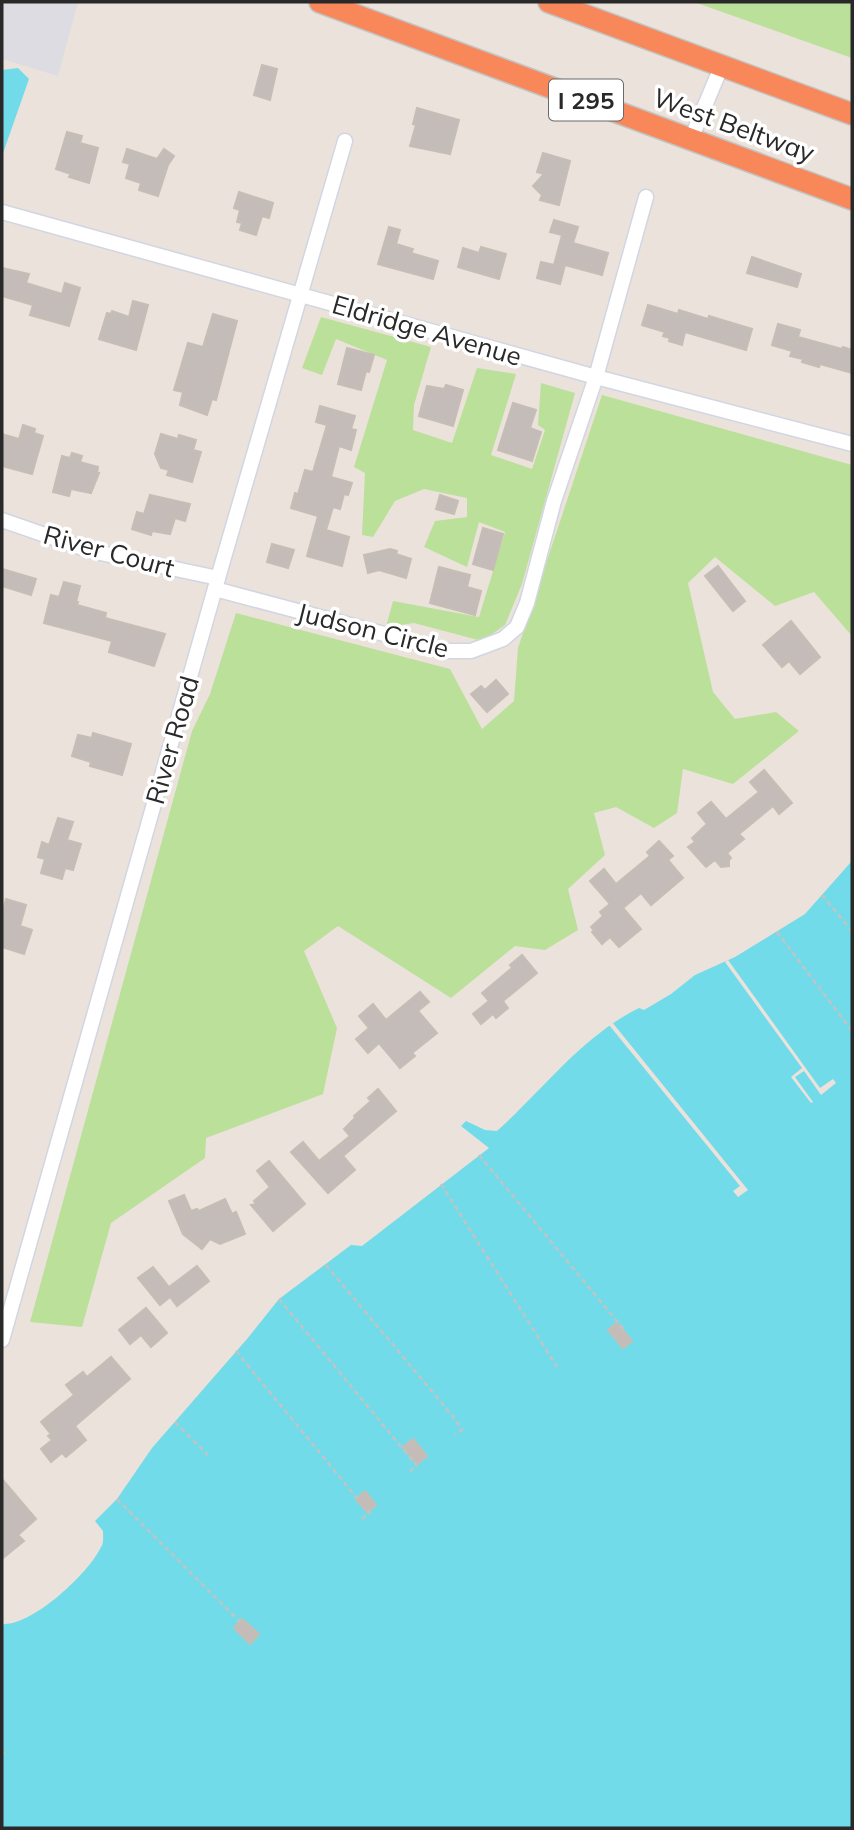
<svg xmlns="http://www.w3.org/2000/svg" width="854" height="1830" font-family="Mulish,sans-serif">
	<rect width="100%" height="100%" fill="#ebe2db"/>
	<path fill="#dddce3" d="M2 2H78L58 76 2 59Z"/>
	<g fill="#bbe099">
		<path d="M694 2H852V58Z"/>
		<path d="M321 317 431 347 414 405 413 430 452 443 477 368 516 374 491 455 532 469 545 430 538 425 541 383 575 393 522 584 505 625 482 641 414 623 386 627 393 601 479 617 505 532 479 522 467 567 424 547 435 521 467 517V498L424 489 395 501 373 537 362 535 365 473 354 467 387 360 336 339 322 375 302 368Z"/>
		<path d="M602 395 852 465V636L814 592 775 606 715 557 688 583 713 692 735 719 776 712 799 731 733 784 683 769 677 813 654 828 616 807 594 813 605 855 568 889 578 930 545 950 515 946 451 998 338 926 304 951 337 1028 323 1094 206 1138 205 1158 111 1223 82 1327 30 1322 192 731 210 694 236 613 450 669 482 729 514 701 518 648Z"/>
	</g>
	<g fill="#71dbea">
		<path d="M18 68 29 79 2 156V70Z"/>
		<path d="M851 862 852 1828H2V1628L4 1624C33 1625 89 1573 101 1547 104 1543 103 1536 103 1531L95 1521 117 1499 152 1448 247 1339 279 1299 351 1245 362 1246 489 1148 461 1126 466 1121 485 1130 497 1131C545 1088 581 1037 639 1008L644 1010 671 994 695 975 735 957 805 914Z"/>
	</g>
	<g fill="#ebe2db">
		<path d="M728 960 820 1088 833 1079 836 1083 821 1095 804 1071 795 1077 813 1102 811 1103 791 1077 802 1068 725 962Z"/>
		<path d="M612 1022 748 1190 738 1197 733 1191 740 1186 609 1025Z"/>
	</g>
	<g fill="#c3bcb8" stroke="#c6beb5" stroke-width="2">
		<path d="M262 65 277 69 270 100 254 95Z"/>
		<path d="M417 108 459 120 450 154 410 146 416 125 413 124Z"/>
		<path d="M67 132 82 136 80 143 98 148 89 183 69 177 71 174 56 169Z"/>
		<path d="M127 149 157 159 164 149 174 156 168 165 158 196 139 190 141 183 126 178 130 164 123 162Z"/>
		<path d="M543 153 570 161 559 205 540 200 542 195 533 186 544 174 537 172Z"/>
		<path d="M239 192 273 203 269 218 262 216 256 235 240 230 242 223 237 222 240 210 234 208Z"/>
		<path d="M554 220 578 227 573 243 608 253 602 275 565 265 560 284 537 278 541 262 554 265 562 235 550 232Z"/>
		<path d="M389 227 400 230 396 244 413 249 411 253 438 261 433 279 378 264Z"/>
		<path d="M481 247 506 254 499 279 458 267 463 248 479 253Z"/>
		<path d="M752 257 801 274 797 287 747 273Z"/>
		<path d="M2 268 29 274 26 283 62 294 65 283 80 288 69 326 30 315 33 305 2 296Z"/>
		<path d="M133 301 148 305 136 350 99 339 107 313 111 314 112 311 129 317Z"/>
		<path d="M648 305 678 314 679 310 708 319 709 316 752 329 746 350 685 332 682 345 669 341 670 338 663 336 665 332 642 325Z"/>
		<path d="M213 314 237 321 216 400 212 399 207 415 180 405 183 392 174 390 188 343 203 347Z"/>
		<path d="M778 324 800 330 798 337 842 349 843 347 852 350V373L820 364 819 367 802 362 803 359 790 356 792 351 772 345Z"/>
		<path d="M347 348 374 355 369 372 366 371 361 390 338 384Z"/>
		<path d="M446 385 463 390 453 426 419 416 427 386 444 389Z"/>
		<path d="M513 403 536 410 530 428 541 432 532 461 498 450Z"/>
		<path d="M320 406 355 416 351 429 356 430 351 450 339 446 331 477 352 483 348 495 344 494 340 509 333 507 326 530 349 537 342 566 307 556 318 516 291 508 295 493 298 494 305 470 313 472 327 425 316 422Z"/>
		<path d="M23 425 35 429 34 433 43 436 32 474 2 466V434L19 439Z"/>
		<path d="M161 434 178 439 179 435 196 440 193 450 201 452 192 482 167 475 169 470 161 468 155 454Z"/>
		<path d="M72 453 82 456 80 462 98 467 97 473H99L91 493 71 489 69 496 53 492 62 456 70 458Z"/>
		<path d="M150 495 190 504 185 521 175 518 170 534 152 531 151 535 132 529 137 512 144 514Z"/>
		<path d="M440 495 458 501 454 514 436 509Z"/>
		<path d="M483 528 503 534 493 570 473 564Z"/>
		<path d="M272 544 294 550 288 568 267 562Z"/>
		<path d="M390 549 397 551 396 554 411 559 406 578 379 570 368 573 364 555Z"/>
		<path d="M718 566 745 601 733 611 705 576Z"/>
		<path d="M439 567 470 575 467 587 481 591 475 615 430 603Z"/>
		<path d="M2 569 36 579 31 595 2 586Z"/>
		<path d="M64 582 80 586 76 602H78L77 605 106 613 105 618 165 634 154 666 109 652 112 641 44 623 51 595 59 597Z"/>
		<path d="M791 621 820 657 800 674 789 661 782 667 763 645Z"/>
		<path d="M496 680 508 694 487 712 471 694 481 686 485 690Z"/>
		<path d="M93 733 131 744 122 775 90 766 91 762 72 756 78 735 92 738Z"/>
		<path d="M764 770 792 803 779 814 773 806 739 834 744 839 727 853 731 858 729 860V866L721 867 715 860 706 867 688 847 695 842 692 838 707 824 698 813 711 802 726 819 759 792 750 782Z"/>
		<path d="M58 818 73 822 67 840 81 844 73 870 65 868 62 879 41 873 45 859 38 857 42 842 49 845Z"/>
		<path d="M659 841 673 856 668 860 683 878 651 905 641 893 623 908 641 929 619 947 610 937 602 944 592 932 594 930 591 927 603 916 600 912 610 904 590 881 604 869 616 884 650 856 647 852Z"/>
		<path d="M6 899 26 905 20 926 32 930 24 954 2 947V915Z"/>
		<path d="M522 955 537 973 503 1001 508 1008 496 1018 493 1014 481 1024 473 1014 489 1001 482 993 512 968 510 965Z"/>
		<path d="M420 992 429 1002 418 1011 437 1033 412 1053 415 1056 400 1068 379 1043 368 1053 356 1039 369 1028 359 1016 373 1004 386 1020Z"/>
		<path d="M378 1089 396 1111 343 1156 355 1170 328 1193 291 1152 303 1142 319 1161 350 1136 344 1129 355 1118 354 1116 371 1101 368 1098Z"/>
		<path d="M269 1161 305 1204 273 1231 251 1205 256 1204 254 1201 270 1187 257 1171Z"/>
		<path d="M184 1195 191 1211 197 1209 199 1211 225 1199 232 1214 236 1212 245 1234 220 1244 210 1239 202 1249 183 1234 169 1201Z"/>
		<path d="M197 1266 209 1281 177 1306 170 1297 160 1305 138 1278 153 1267 169 1287Z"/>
		<path d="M146 1308 167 1333 151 1347 141 1335 130 1344 119 1330Z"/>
		<path d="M617 1323 632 1341 623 1348 608 1330Z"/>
		<path d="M111 1357 130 1379 75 1426 86 1440 66 1457 62 1453 51 1462 41 1449 52 1440 48 1436 51 1434 41 1422 74 1395 66 1385 83 1372 87 1377Z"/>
		<path d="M413 1439 427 1456 417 1464 403 1447Z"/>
		<path d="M2 1479 36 1519 18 1535 24 1541 2 1559Z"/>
		<path d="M365 1491 376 1505 367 1512 356 1499Z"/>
		<path d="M242 1619 259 1634 250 1644 234 1628Z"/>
	</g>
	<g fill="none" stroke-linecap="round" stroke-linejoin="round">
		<defs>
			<g id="minor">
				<path d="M691 139 722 65"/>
				<path d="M2 212 596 377 852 444"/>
				<path d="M2 520 91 551 218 578"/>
				<path d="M215 589 448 651H471L503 639 517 627 527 603 554 501 596 377 646 197"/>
				<path d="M2 1340 218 578 345 141"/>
			</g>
			<g id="highway">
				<path d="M320 2 852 199"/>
				<path d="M549 2 852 114"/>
			</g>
		</defs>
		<use href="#minor" stroke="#d1d6e2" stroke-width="17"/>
		<use href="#highway" stroke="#c3c3c3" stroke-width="24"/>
		<g stroke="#c3c3c3" stroke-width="2.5" stroke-dasharray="5 3.5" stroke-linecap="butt">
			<path d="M822 895 852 931"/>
			<path d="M777 932 852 1031"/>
			<path d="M479 1155 626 1332"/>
			<path d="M441 1184 557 1367"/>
			<path d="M326 1265 456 1420 462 1430 455 1435"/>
			<path d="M279 1299 417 1466 410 1471"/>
			<path d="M236 1351 357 1498"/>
			<path d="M175 1422 208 1455"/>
			<path d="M117 1499 240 1622"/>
			<path d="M362 1519 370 1513 368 1511"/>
			<path d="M2 1751 5 1754"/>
		</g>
		<use href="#minor" stroke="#fff" stroke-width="14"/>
		<use href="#highway" stroke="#f88759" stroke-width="21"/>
	</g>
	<g text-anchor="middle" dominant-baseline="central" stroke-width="7" stroke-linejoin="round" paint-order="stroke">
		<rect fill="#fff" stroke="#696969" stroke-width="2" x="549" y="79.5" width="74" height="41" rx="5"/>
		<g font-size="24" font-weight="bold" fill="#292929">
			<text x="586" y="100">I 295</text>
		</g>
		<g font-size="26" fill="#292929" stroke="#fff">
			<text transform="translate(734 125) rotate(20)">West Beltway</text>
			<text transform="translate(427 330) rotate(16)">Eldridge Avenue</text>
			<text transform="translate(109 551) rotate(15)">River Court</text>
			<text transform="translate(373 630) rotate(14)">Judson Circle</text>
			<text transform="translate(172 740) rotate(-74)">River Road</text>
		</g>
	</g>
	<rect width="854" height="1830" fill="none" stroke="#292929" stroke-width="7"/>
</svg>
